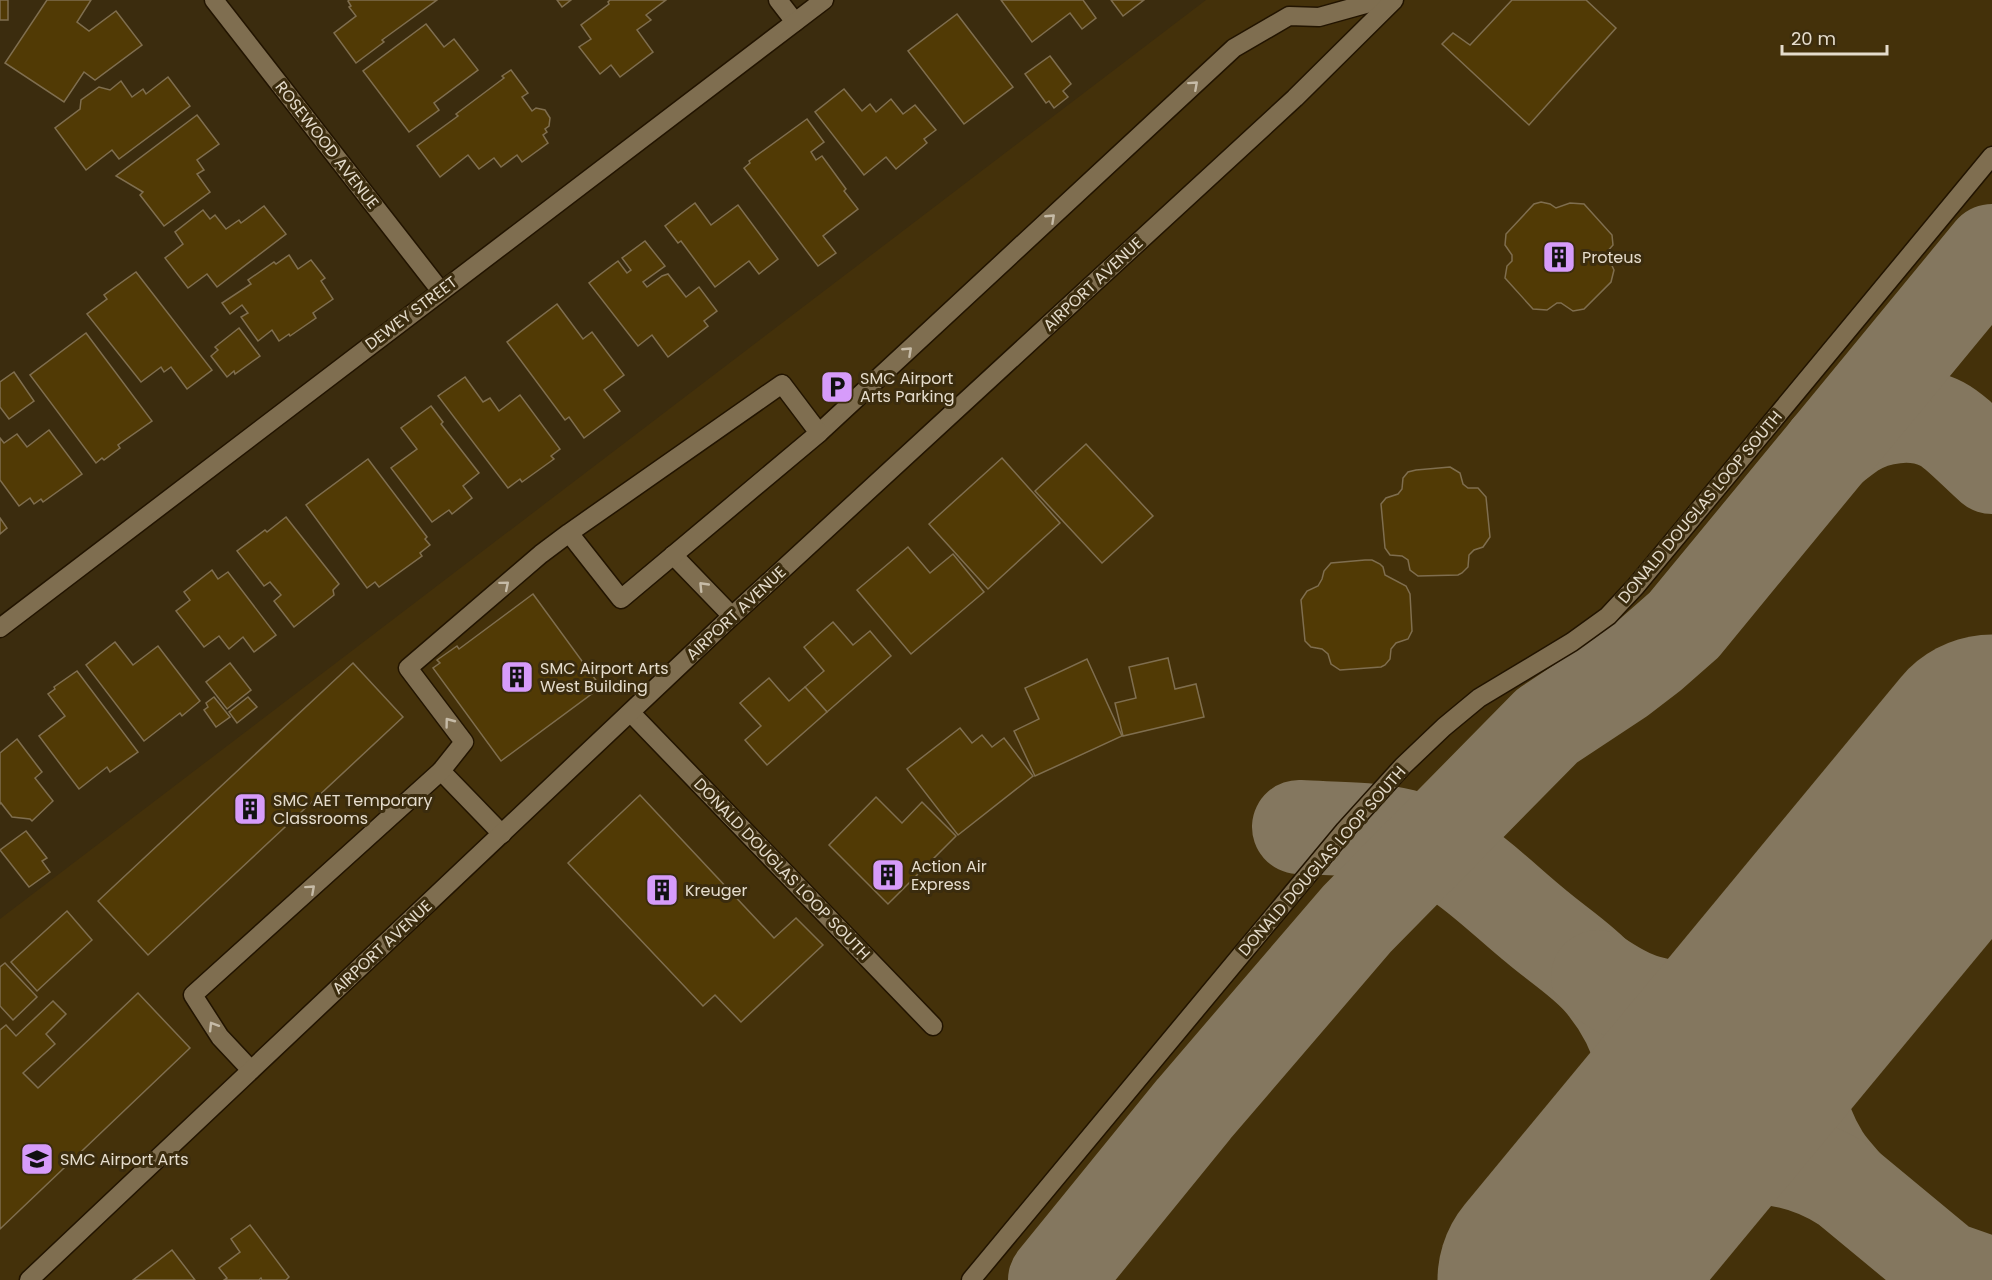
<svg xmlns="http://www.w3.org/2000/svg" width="1992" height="1280" font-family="Poppins,sans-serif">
	<rect width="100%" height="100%" fill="#3b2c0e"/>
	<path fill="#44310a" d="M1206 0H1992V1280H0V919Z"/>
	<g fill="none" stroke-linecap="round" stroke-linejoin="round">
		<g stroke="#84775f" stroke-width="94">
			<path d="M1829 449C1836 443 1844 437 1851 432 1876 415 1915 410 1942 424 1957 432 1978 455 1992 467"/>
			<path d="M1299 827C1332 829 1370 828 1403 836 1456 849 1496 894 1537 927 1557 944 1582 960 1599 979 1639 1024 1662 1094 1641 1152 1633 1173 1621 1194 1611 1214"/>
			<path d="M1841 935C1828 963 1811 990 1802 1019 1788 1064 1798 1118 1823 1157 1829 1167 1838 1176 1846 1186"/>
			<path d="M1598 977C1613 987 1629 997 1647 1002 1697 1016 1749 1005 1792 977 1809 966 1825 949 1841 935"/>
			<path d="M1611 1214C1641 1193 1670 1174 1704 1162 1711 1160 1719 1160 1727 1159 1770 1153 1809 1162 1846 1186L1945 1268 1979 1280"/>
			<path d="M1055 1280 1194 1109 1357 919 1547 726 1621 677 1651 654 1684 625 1992 251"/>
		</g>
		<path stroke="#84775f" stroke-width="237" d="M1556 1280 1992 753"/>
	</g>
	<g fill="#513a05" stroke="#7f6e4f" stroke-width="1.5">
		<rect x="0" y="0" width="8" height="20"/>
		<path d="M47 0H91L77 22 89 31 116 11 142 45 95 80 84 72 64 102 5 63Z"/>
		<path d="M349 0H437L382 40 384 42 356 63 334 33 356 16 349 7 351 6 348 1Z"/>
		<path d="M557 0H571L562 7Z"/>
		<path d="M610 0H666L646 15 651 20 637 30 653 52 620 77 611 65 600 74 579 47 591 39 581 25 609 4 608 2Z"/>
		<path d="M1001 0H1083L1096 18 1082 29 1070 13 1032 42Z"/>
		<path d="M1111 0H1144L1123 16Z"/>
		<path d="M1512 0H1586L1616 28 1529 125 1442 44 1453 33 1470 45Z"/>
		<path d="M957 14 1013 87 964 124 908 51Z"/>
		<path d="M426 24 444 47 454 39 478 70 434 103 439 110 409 132 363 71Z"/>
		<path d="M1050 56 1071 84 1063 91 1068 97 1054 108 1049 101 1046 103 1025 74Z"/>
		<path d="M511 70 528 93 522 97 532 111 536 108 545 110 550 118 549 126 545 129 547 132 543 135 548 143 522 162 517 155 501 167 494 158 479 169 468 155 440 177 417 146 458 116 456 114 504 78 502 76Z"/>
		<path d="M168 77 190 106 119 159 112 150 86 170 55 128 80 109 81 100 99 87 110 90 121 81 132 97 143 89 146 94Z"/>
		<path d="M844 89 862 111 870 104 876 112 891 99 903 114 915 105 936 130 924 139 927 143 896 169 886 157 864 175 815 112Z"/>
		<path d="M197 115 219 144 197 160 204 170 197 174 210 192 164 226 140 195 143 192 116 176Z"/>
		<path d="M807 119 824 142 811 152 816 160 822 156 846 189 844 191 858 209 823 236 836 253 818 266 744 168 750 163 749 161Z"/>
		<path d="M1541 202 1550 204 1556 208 1570 203 1584 204 1612 235 1613 245 1606 253 1614 270 1611 282 1584 309 1573 311 1561 303H1557L1547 310 1533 309 1505 278 1507 266 1512 261V255L1505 245 1506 234 1534 204Z"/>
		<path d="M695 203 711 225 738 205 778 259 759 274 749 261 715 287 681 241 678 243 665 226Z"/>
		<path d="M264 206 286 234 217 287 207 274 188 288 165 258 183 244 175 232 203 210 210 219 215 215 226 229 239 220 241 223Z"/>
		<path d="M645 241 665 266 643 282 647 287 662 276 668 274 686 297 699 287 717 311 704 321 708 326 668 357 652 335 638 346 589 283 618 261 627 273 631 270 622 258Z"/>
		<path d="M289 255 298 269 311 260 325 278 321 281 333 299 313 313 316 318 290 336 289 334 279 341 272 330 258 341 241 317 248 313 242 305 230 314 222 303 251 284 248 280 274 262 276 264Z"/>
		<path d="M136 272 212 370 187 389 171 367 164 372 161 367 141 382 87 314 107 299 104 295Z"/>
		<path d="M557 304 583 339 592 332 624 375 604 390 620 411 584 438 569 417 565 420 507 342Z"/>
		<path d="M239 328 260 356 235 374 234 371 227 377 211 356 218 350 215 347Z"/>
		<path d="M86 333 152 421 118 445 120 448 104 460 102 458 96 463 30 375Z"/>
		<path d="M14 372 34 401 9 419 0 407V382Z"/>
		<path d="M465 377 483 402 490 398 499 411 520 395 560 449 551 456 554 459 522 482 520 479 508 488 438 396Z"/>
		<path d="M431 406 443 422 441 424 479 473 463 486 472 498 452 514 449 510 432 522 391 468 417 449 401 428Z"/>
		<path d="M49 430 82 474 43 502 41 499 34 504 30 498 19 506 0 480V438L4 443 17 434 27 447Z"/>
		<path d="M1086 444 1153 516 1102 563 1035 491Z"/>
		<path d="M1002 458 1060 523 988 589 929 524Z"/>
		<path d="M368 459 427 537 425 539 430 545 420 553 422 556 379 587 375 582 367 588 306 505Z"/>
		<path d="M1450 467 1460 473 1463 484 1468 488H1478L1486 497 1490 537 1483 547 1474 550 1469 555 1468 567 1462 573 1458 575 1418 576 1410 570 1408 560 1402 556 1390 555 1385 548 1381 504 1386 498 1398 494 1402 489 1403 478 1408 472 1416 470Z"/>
		<path d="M286 517 339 584 333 590 334 595 294 627 274 601 281 595 270 582 264 586 237 551 265 530 267 532Z"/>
		<path d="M0 518 7 528 0 534Z"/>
		<path d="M908 547 930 573 953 554 984 592 911 654 857 590Z"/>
		<path d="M1365 560H1372L1380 564 1383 567 1385 575 1406 586 1410 594 1412 631 1408 639 1396 643 1391 649 1390 659 1385 665 1381 667 1340 670 1331 664 1328 654 1322 649 1311 647 1305 641 1301 600 1307 591 1318 586 1322 579 1324 571 1331 563Z"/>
		<path d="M212 570 218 579 228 572 276 635 254 652 243 637 229 649 219 636 204 647 176 611 190 600 184 592Z"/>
		<path d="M533 594 601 687 501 761 433 668 440 663 437 660 457 646 459 649Z"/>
		<path d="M833 622 853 645 870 631 891 656 827 712 805 687 824 671 804 647Z"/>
		<path d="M115 642 133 665 158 646 200 701 182 716 180 713 144 741 86 665Z"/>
		<path d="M1168 658 1175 689 1196 684 1204 717 1123 736 1115 703 1136 698 1129 667Z"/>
		<path d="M1087 659 1122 736 1035 776 1014 731 1039 719 1025 688Z"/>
		<path d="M230 663 251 690 227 709 206 682Z"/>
		<path d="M353 663 403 717 148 955 98 901Z"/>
		<path d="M77 671 138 752 110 772 107 767 79 789 39 736 65 716 48 694 55 689 54 687Z"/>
		<path d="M769 678 789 701 805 687 827 712 767 765 745 740 761 726 740 703Z"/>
		<path d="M214 697 230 717 216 727 204 710 208 707 206 703Z"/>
		<path d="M248 697 257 707 237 723 229 712Z"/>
		<path d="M960 728 972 743 982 735 992 747 1004 738 1033 776 958 835 907 769Z"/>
		<path d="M17 739 42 772 35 778 53 801 32 821 30 819 12 817 1 803 0 804V753Z"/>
		<path d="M640 795 774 938 796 918 823 945 741 1022 715 995 703 1006 568 863Z"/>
		<path d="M876 797 902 823 922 802 956 836 888 904 829 845Z"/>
		<path d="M26 831 47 858 42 861 50 872 29 887 0 850Z"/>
		<path d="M67 911 92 940 37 991 11 962Z"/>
		<path d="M5 963 37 997 13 1020 0 1006V967Z"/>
		<path d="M138 993 190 1048 0 1229V1030L6 1025 16 1036 53 1001 66 1014 46 1034 55 1044 23 1073 38 1088Z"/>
		<path d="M250 1225 289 1277 286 1280H262L261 1278 259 1280H224L227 1278 219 1268 240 1252 231 1239Z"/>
		<path d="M172 1250 195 1280H133Z"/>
	</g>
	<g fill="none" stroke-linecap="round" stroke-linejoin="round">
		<defs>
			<g id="minor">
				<path d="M214 0 440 290"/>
				<path d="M778 0 795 22"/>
				<path d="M819 433 1234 48 1289 16 1319 17 1380 0"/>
				<path d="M673 555 732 616"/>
				<path d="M0 628 824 0"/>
				<path d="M631 713 933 1026"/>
				<path d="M441 771 502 834"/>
				<path d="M251 1070 220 1037 193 995 441 771 464 742 408 668 541 554 569 533 621 599 819 433 782 384 569 533"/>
				<path d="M29 1280 732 616 1295 98 1394 0"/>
				<path d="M971 1280 1345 830 1403 766 1444 727 1479 698 1572 642 1608 616 1636 586 1992 156"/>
			</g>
		</defs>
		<use href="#minor" stroke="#221400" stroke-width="21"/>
		<use href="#minor" stroke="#7f6e50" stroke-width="18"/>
	</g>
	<defs><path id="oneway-chevron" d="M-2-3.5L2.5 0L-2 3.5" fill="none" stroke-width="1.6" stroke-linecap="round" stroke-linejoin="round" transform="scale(1.5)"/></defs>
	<g stroke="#c6bba7">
		<use href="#oneway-chevron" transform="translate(1194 85) rotate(-42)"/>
		<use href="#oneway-chevron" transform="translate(1051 218) rotate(-43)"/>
		<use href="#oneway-chevron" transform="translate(908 351) rotate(-43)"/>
		<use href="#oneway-chevron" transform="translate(505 585) rotate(-40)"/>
		<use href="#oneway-chevron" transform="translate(703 586) rotate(-134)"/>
		<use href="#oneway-chevron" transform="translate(449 722) rotate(-127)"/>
		<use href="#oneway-chevron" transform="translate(311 889) rotate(-42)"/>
		<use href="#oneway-chevron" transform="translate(213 1026) rotate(-122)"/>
	</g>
	<defs>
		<symbol id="building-square" viewBox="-11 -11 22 22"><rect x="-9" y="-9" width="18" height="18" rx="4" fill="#d69bfa" stroke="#3b2c0e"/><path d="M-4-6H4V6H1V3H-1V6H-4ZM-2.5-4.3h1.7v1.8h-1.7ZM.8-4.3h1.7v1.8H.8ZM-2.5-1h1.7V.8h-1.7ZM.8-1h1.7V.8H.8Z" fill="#111"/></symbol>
		<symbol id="parking-square" viewBox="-11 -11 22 22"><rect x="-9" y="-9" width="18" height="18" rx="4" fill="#d69bfa" stroke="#3b2c0e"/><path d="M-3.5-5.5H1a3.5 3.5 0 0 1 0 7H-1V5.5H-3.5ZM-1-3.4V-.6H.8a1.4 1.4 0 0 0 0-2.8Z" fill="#111"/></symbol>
		<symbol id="university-square" viewBox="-11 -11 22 22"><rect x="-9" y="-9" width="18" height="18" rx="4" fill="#d69bfa" stroke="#3b2c0e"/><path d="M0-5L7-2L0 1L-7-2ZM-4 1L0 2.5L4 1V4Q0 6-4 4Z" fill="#111"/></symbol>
	</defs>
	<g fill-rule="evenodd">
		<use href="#building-square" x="1540" y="238" width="38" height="38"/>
		<use href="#parking-square" x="818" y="368" width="38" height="38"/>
		<use href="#building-square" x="498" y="658" width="38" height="38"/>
		<use href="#building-square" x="231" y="790" width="38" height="38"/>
		<use href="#building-square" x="869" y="856" width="38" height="38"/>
		<use href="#building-square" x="643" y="871" width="38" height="38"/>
		<use href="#university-square" x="18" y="1140" width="38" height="38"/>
	</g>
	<g text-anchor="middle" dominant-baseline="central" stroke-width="6" stroke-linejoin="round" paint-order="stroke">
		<g font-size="16" fill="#e5dccc" stroke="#3b2c0e">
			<text transform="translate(327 145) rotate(52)">ROSEWOOD AVENUE</text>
			<text transform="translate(1093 284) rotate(-43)">AIRPORT AVENUE</text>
			<text transform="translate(411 313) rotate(-37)">DEWEY STREET</text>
			<text transform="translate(1700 507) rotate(-50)">DONALD DOUGLAS LOOP SOUTH</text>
			<text transform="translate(736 613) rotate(-43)">AIRPORT AVENUE</text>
			<text transform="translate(1322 861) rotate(-49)">DONALD DOUGLAS LOOP SOUTH</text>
			<text transform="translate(782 869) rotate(46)">DONALD DOUGLAS LOOP SOUTH</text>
			<text transform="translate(382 947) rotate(-43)">AIRPORT AVENUE</text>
		</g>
		<g font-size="16" fill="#e5dccc" stroke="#3b2c0e" text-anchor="start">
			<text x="1582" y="257">Proteus</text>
			<text x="860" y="378">SMC Airport<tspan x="860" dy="18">Arts Parking</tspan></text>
			<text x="540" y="668">SMC Airport Arts<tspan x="540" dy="18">West Building</tspan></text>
			<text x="273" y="800">SMC AET Temporary<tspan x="273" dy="18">Classrooms</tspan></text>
			<text x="911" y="866">Action Air<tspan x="911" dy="18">Express</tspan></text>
			<text x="685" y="890">Kreuger</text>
			<text x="60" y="1159">SMC Airport Arts</text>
		</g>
	</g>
	<path d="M1782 45v9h105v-9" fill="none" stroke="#e5dccc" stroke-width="3"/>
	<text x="1791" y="45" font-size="18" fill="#e5dccc" stroke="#3b2c0e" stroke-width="4.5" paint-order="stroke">20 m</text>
</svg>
